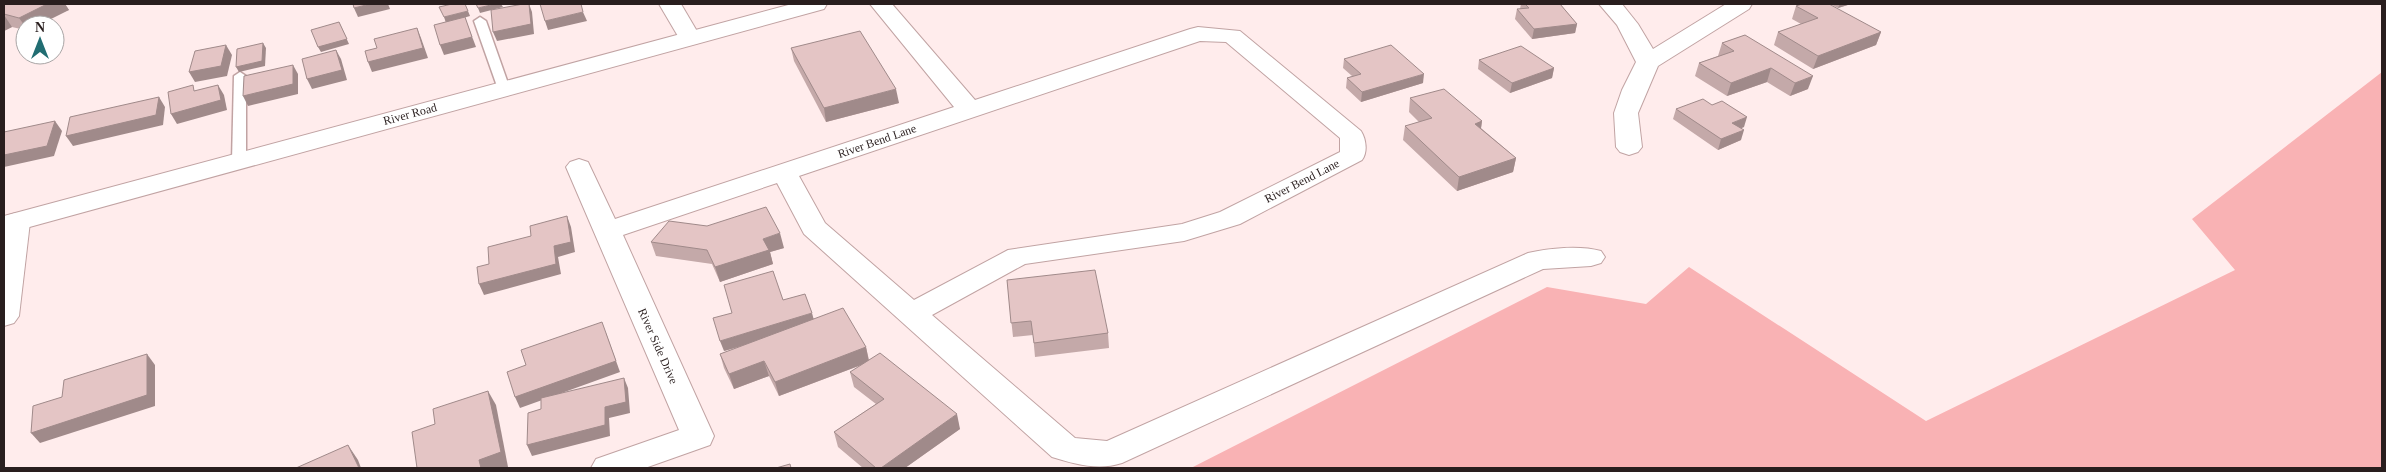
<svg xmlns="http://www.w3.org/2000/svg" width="2386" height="472" font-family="Georgia,serif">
	<rect width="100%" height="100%" fill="#ffecec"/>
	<path fill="#f9b2b4" d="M2382 72V468H1191L1547 287 1646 304 1689 267 1926 421 2235 270 2192 219Z"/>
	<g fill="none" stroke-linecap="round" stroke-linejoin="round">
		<defs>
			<g id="lane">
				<path d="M480 17 486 21 510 89 509 92H499L498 89 474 21Z"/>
				<path d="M240 72 246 76V161L239 165 232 161 234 76Z"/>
			</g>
			<g id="street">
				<path d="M659 4H681L701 38 698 43 690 45 682 43Z"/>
				<path d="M870 4H892L975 100 1190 29 1198 27 1240 31 1361 131C1366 139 1368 152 1362 160L1240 224 1184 241 1025 264 932 315 1075 438 1107 441 1528 253C1549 248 1580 245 1601 251L1605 257 1601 263 1591 266 1543 269 1122 463C1098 471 1075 464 1052 457L804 234 777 183 623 235 714 436 710 445 645 468H591L596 459 679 430 566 167 570 162 579 159 588 162 615 219 954 107ZM1200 41 1226 42 1340 138V152L1220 212 1182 224 1008 250 914 300 825 223 799 176Z"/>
				<path d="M1599 4H1622L1638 24 1653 49 1726 4H1752L1749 9 1658 66 1638 113 1642 147 1638 152 1629 155 1620 152 1616 147 1614 113 1622 90 1636 62 1617 25Z"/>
				<path d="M16 213 26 216 30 222 19 316 14 323 4 326V220L6 216Z"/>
			</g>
			<path id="secondary" d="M792 4H827L824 9 4 234V216Z"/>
		</defs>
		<use href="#lane" stroke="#c1a3a3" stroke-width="3"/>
		<use href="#street" stroke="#c1a3a3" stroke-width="2"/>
		<use href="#secondary" stroke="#c1a3a3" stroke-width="2"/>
		<use href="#lane" fill="#fff" fill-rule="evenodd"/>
		<use href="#street" fill="#fff" fill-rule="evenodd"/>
		<use href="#secondary" fill="#fff" fill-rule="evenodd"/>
	</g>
	<g fill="#c4a9a9">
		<path d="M4 4H65L69 10 25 25V30L12 27 4 31Z"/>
		<path d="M1521 4H1560L1577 24 1575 33 1532 39 1515 19 1517 9H1520Z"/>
		<path d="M1830 4H1851L1838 8Z"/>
		<path d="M1796 6 1881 32 1876 45 1813 69 1774 45 1778 32 1801 24 1792 19Z"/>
		<path d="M1745 35 1808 89 1790 96 1767 82 1727 96 1695 76 1699 63 1718 56 1722 43Z"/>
		<path d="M791 48 899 103 826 122 794 61Z"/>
		<path d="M1344 59 1423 83 1361 102 1346 88 1347 78 1352 76 1343 68Z"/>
		<path d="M1479 60 1554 68 1552 78 1510 93 1478 69Z"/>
		<path d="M1410 98 1482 121 1481 128 1516 158 1513 172 1457 191 1403 140 1405 126 1419 122 1409 112Z"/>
		<path d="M1676 109 1744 127 1741 128V140L1718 150 1673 119Z"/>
		<path d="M651 242 784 248 770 252 773 264 720 282 712 264 656 256Z"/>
		<path d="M1007 280 1108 333 1109 348 1035 357 1033 335 1013 337Z"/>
		<path d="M783 300 814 319 866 347 869 360 960 429 905 468H863L838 447 834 432 876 404 854 387 850 372 864 364 779 396 769 376 734 389 724 368 720 354 739 347 724 351Z"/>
	</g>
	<g fill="#a08a8a">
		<path d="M47 4H65L69 10 39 25H25V26L19 18Z"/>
		<path d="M370 4H388L390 9 358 17 354 8Z"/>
		<path d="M495 4H501L503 7 480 13 478 8Z"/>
		<path d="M529 4 532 12 534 34 497 41 493 32Z"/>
		<path d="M1840 4H1851L1838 8Z"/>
		<path d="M468 11 470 16 446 23 444 17Z"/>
		<path d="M583 12 587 21 548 30 545 21Z"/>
		<path d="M4 15 12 27 4 31Z"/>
		<path d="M465 18 476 47 444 55 440 45Z"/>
		<path d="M339 22 349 44 321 52 318 47Z"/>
		<path d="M1577 24 1575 33 1532 39 1534 29Z"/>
		<path d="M417 28 421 38 428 58 372 72 368 62Z"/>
		<path d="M1881 32 1876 45 1813 69 1818 56Z"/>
		<path d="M263 43 266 48 265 66 239 72 236 67Z"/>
		<path d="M226 45 232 55 227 76 195 82 189 72Z"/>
		<path d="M336 50 341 59 347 80 312 89 307 79Z"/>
		<path d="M293 65 298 74V94L248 106 243 96Z"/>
		<path d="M1554 68 1552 78 1510 93 1512 83Z"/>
		<path d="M1771 68 1767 82 1727 96 1731 83Z"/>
		<path d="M1424 74 1423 83 1361 102 1362 92Z"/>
		<path d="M1813 76 1808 89 1790 96 1795 83Z"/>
		<path d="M218 85 224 95 227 110 177 124 171 114Z"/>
		<path d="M896 89 899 103 826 122 824 108Z"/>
		<path d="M159 97 165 107 163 125 73 146 66 136Z"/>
		<path d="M1747 117 1744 127 1729 133 1732 123Z"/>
		<path d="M55 121 62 131 54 156 4 167V155Z"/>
		<path d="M1482 121 1480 135 1475 124Z"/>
		<path d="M1744 130 1741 140 1718 150 1721 139Z"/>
		<path d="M1516 158 1513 172 1457 191 1459 177Z"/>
		<path d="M567 216 571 227 575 252 558 257 561 274 484 295 479 284 554 246Z"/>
		<path d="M780 233 784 248 770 252 773 264 720 282 715 267 763 239Z"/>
		<path d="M812 313 815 324 724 351 720 341Z"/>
		<path d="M606 333 620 372 520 408 515 397Z"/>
		<path d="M866 347 869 362 779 396 775 382Z"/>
		<path d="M147 354 155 365V406L40 443 31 433Z"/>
		<path d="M764 361 769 376 734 389 729 374Z"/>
		<path d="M624 378 628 388 630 413 609 418 610 436 532 456 527 445 605 407Z"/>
		<path d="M488 391 496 405 508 467 504 468H479V460Z"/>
		<path d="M957 414 960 429 905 468H881Z"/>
		<path d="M348 445 358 460 361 468H359Z"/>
	</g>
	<g fill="#e4c5c5" stroke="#a08a8a">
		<path d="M4 4H47L19 18 4 14Z"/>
		<path d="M353 4H370L354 8Z"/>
		<path d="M452 4H465L468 11 444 17 439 7Z"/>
		<path d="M476 4H495L478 8Z"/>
		<path d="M523 4H529L531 24 493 32 491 10Z"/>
		<path d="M540 4H581L583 12 545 21Z"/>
		<path d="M1525 4H1560L1577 24 1534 29 1517 9 1529 8Z"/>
		<path d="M1802 4H1829L1881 32 1818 56 1778 32 1818 18 1796 6Z"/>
		<path d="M465 17 472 37 440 45 434 25Z"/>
		<path d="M339 22 347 39 318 47 311 30Z"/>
		<path d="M417 28 423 48 368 62 365 51 377 48 374 39Z"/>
		<path d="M860 31 896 89 824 108 791 48Z"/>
		<path d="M1745 35 1813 76 1795 83 1771 68 1731 83 1699 63 1734 51 1722 43Z"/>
		<path d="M263 43 262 61 236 67 237 49Z"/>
		<path d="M226 45 221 66 189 72 195 51Z"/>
		<path d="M1391 45 1424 74 1362 92 1347 78 1361 74 1344 59Z"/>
		<path d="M1521 46 1554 68 1512 83 1479 60Z"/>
		<path d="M336 50 342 70 307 79 302 59Z"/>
		<path d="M293 65V84L243 96 244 76Z"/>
		<path d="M193 85 194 91 218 85 221 100 171 114 168 92Z"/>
		<path d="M1444 89 1482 121 1475 124 1516 158 1459 177 1405 126 1432 118 1410 98Z"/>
		<path d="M159 97 156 115 66 136 70 117Z"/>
		<path d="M1703 99 1712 105 1722 101 1747 117 1732 123 1744 130 1721 139 1676 109Z"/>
		<path d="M55 121 47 146 4 155V132Z"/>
		<path d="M766 207 780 233 763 239 769 250 715 267 707 250 651 242 669 221 707 226Z"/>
		<path d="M567 216 571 242 554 246 556 264 479 284 477 267 489 264 488 247 531 236 530 226Z"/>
		<path d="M1095 270 1108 333 1034 343 1031 321 1011 323 1007 280Z"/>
		<path d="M773 271 783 300 805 294 812 313 720 341 713 318 732 313 724 285Z"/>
		<path d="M843 308 866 347 775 382 764 361 729 374 720 354Z"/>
		<path d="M602 322 616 361 515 397 507 372 526 365 521 350Z"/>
		<path d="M880 353 957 414 881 468H876L834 432 884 399 850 372Z"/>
		<path d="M147 354V395L31 433 33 406 62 397 64 380Z"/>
		<path d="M624 378 626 402 605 407V425L527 445 528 413 541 409V398Z"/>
		<path d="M488 391 501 452 479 460 481 468H417L412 432 435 424 433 409Z"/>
		<path d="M348 445 359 468H296Z"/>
		<path d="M790 464 791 468H776Z"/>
	</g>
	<g text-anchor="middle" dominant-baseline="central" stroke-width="4" stroke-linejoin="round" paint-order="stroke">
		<g font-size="12" fill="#291e1e" stroke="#fff">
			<text transform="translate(410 114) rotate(-15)">River Road</text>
			<text transform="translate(877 141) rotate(-19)">River Bend Lane</text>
			<text transform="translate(1302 181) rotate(-27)">River Bend Lane</text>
			<text transform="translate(658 346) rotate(66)">River Side Drive</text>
		</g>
	</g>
	<rect width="2386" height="472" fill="none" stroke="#291e1e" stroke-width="10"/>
	<g transform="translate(40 40)"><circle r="24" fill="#ffffff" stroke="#a9a5a5"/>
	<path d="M0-4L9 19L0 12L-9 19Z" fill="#216d72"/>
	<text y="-8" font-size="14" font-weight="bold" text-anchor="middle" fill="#291e1e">N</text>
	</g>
</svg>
